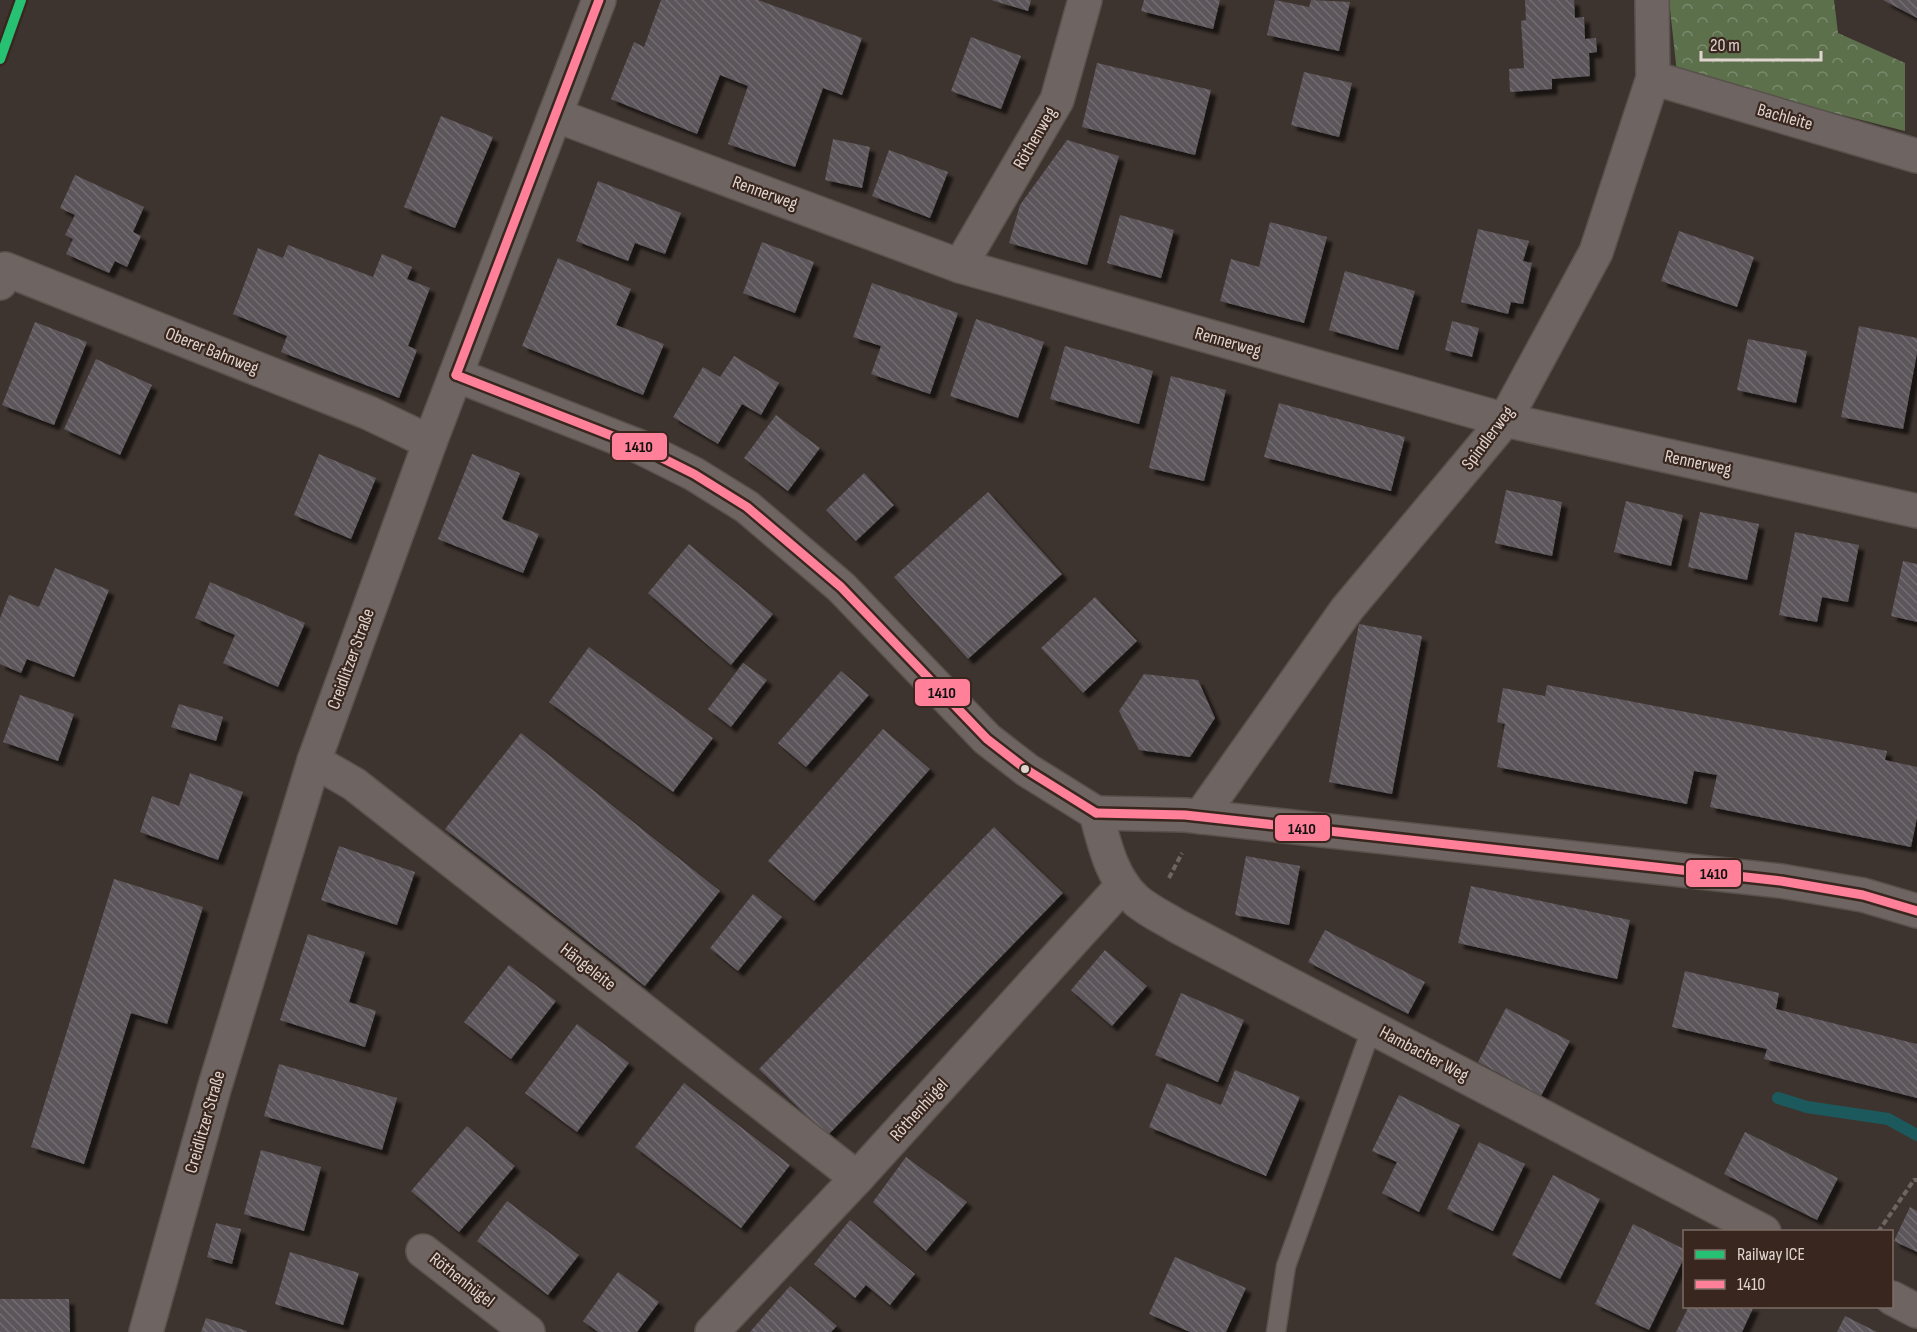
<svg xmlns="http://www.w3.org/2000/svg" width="1917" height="1332" font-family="'Sofia Sans Condensed',sans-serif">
	<defs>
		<pattern id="forest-crowns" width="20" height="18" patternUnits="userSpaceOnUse" patternTransform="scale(1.5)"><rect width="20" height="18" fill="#5c704c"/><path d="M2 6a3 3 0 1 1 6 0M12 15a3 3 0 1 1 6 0" fill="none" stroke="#7b8a6d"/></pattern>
		<pattern id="building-back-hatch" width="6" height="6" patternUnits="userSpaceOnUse" patternTransform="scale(1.5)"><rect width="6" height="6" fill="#5b555a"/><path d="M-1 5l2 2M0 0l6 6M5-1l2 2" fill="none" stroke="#726d71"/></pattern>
		<filter id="shadow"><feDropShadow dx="5.5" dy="5.5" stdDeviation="1.5" flood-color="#0009"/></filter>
	</defs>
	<rect width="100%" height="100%" fill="#3e342f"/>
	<path fill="url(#forest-crowns)" d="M1669 0H1834L1838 33 1905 63V131L1677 73Z"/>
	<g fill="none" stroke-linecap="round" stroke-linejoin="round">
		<path stroke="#1c595d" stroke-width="12" d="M1778 1098 1807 1107 1888 1119 1917 1135"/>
	</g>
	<g fill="url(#building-back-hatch)" filter="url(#shadow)">
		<path d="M661 0H758L862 38 842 95 823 88 795 167 728 144 748 86 720 75 697 134 611 99 634 42 644 47Z"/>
		<path d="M991 0H1031L1028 11Z"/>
		<path d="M1144 0H1220L1213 29 1141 11Z"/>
		<path d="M1275 0 1309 7 1311 0 1350 2 1339 51 1267 35Z"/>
		<path d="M1525 0H1574L1575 18 1584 17 1585 39 1596 38 1597 52 1589 53 1590 76 1552 79V89L1510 92 1509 69 1524 68 1521 21 1526 20Z"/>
		<path d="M1883 0H1917V18Z"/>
		<path d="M971 37 1021 56 1001 109 951 91Z"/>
		<path d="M1097 63 1211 90 1195 155 1082 127Z"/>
		<path d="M1304 72 1352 83 1339 137 1291 125Z"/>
		<path d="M441 116 493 137 455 228 404 207Z"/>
		<path d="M833 139 870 147 862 188 825 180Z"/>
		<path d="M1067 140 1119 156 1087 265 1009 243 1020 205Z"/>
		<path d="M889 150 948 172 930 218 872 196Z"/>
		<path d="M75 175 144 207 133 232 141 236 127 267 115 261 109 273 66 254 73 239 65 235 75 215 60 208Z"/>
		<path d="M598 181 681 213 665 254 635 243 628 261 576 241Z"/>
		<path d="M1120 215 1174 230 1161 278 1107 263Z"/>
		<path d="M1270 222 1327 237 1304 323 1220 301 1231 259 1259 267Z"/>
		<path d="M1478 229 1529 241 1523 261 1532 263 1523 304 1511 302 1508 314 1461 302Z"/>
		<path d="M1679 231 1754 257 1737 307 1661 281Z"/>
		<path d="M762 242 814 262 795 313 743 293Z"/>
		<path d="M288 245 373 277 382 254 412 267 407 279 430 288 408 346 417 350 399 398 281 352 287 336 233 314 258 248 283 258Z"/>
		<path d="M558 258 631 289 616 325 664 344 643 395 522 346Z"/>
		<path d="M1345 271 1415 291 1398 350 1329 330Z"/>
		<path d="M872 283 958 313 930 394 871 374 881 346 853 337Z"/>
		<path d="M976 319 1044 342 1018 418 950 396Z"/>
		<path d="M1452 321 1479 328 1472 357 1445 350Z"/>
		<path d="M35 322 87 342 54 425 2 405Z"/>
		<path d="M1859 326 1917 338V353L1903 429 1841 417Z"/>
		<path d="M1748 339 1807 351 1796 403 1737 390Z"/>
		<path d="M1065 346 1153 371 1139 424 1050 399Z"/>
		<path d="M734 356 779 383 761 415 742 404 718 444 673 417 703 367 720 377Z"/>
		<path d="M96 359 152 385 120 455 64 429Z"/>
		<path d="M1171 376 1226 390 1204 481 1149 468Z"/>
		<path d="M1279 403 1405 437 1391 491 1264 457Z"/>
		<path d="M776 415 820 448 788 491 744 458Z"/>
		<path d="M319 454 376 478 351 539 294 515Z"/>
		<path d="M472 454 520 473 502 519 539 534 523 573 438 539Z"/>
		<path d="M864 473 894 505 856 541 826 510Z"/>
		<path d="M1506 490 1562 502 1552 556 1495 543Z"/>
		<path d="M988 492 1062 574 968 659 894 577Z"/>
		<path d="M1626 501 1683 515 1671 566 1614 552Z"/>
		<path d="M1700 512 1759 524 1747 580 1688 567Z"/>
		<path d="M1795 532 1859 545 1848 602 1822 597 1817 622 1779 615Z"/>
		<path d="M689 544 773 614 731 665 648 593Z"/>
		<path d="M1903 561 1917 564V622L1891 616Z"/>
		<path d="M55 568 109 590 74 677 27 659 21 673 0 664V618L9 595 39 607Z"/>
		<path d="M210 582 305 623 278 687 223 663 235 635 195 618Z"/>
		<path d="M1095 597 1137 641 1083 693 1041 648Z"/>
		<path d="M1359 624 1422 636 1392 794 1329 782Z"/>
		<path d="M589 647 713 738 673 792 549 702Z"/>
		<path d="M743 663 767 680 731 727 708 709Z"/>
		<path d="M841 671 869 695 806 767 778 743Z"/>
		<path d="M1144 674 1198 680 1215 718 1190 757 1139 750 1119 711Z"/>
		<path d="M1547 685 1887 751 1885 760 1917 767V818L1911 847 1710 807 1717 775 1694 771 1687 804 1497 767 1505 724 1497 722 1503 688 1545 696Z"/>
		<path d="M20 695 74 714 58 761 3 742Z"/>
		<path d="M179 704 223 717 216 741 171 727Z"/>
		<path d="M883 729 930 769 814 901 768 861Z"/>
		<path d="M521 733 720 891 645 986 445 829Z"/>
		<path d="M190 773 243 792 218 860 140 832 152 796 179 806Z"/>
		<path d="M994 827 1063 893 827 1136 759 1069Z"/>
		<path d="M339 846 415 872 397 925 321 900Z"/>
		<path d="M1246 856 1300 866 1289 925 1235 915Z"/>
		<path d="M114 879 203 907 167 1024 131 1013 84 1164 31 1147Z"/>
		<path d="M1471 886 1630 920 1617 979 1458 943Z"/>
		<path d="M753 894 782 917 738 971 710 948Z"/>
		<path d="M1325 930 1425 982 1408 1014 1308 962Z"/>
		<path d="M308 934 365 952 349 1002 376 1011 365 1047 280 1020Z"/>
		<path d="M1105 950 1147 986 1112 1026 1071 990Z"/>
		<path d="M509 965 556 1001 511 1059 464 1022Z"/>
		<path d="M1685 971 1779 993 1776 1009 1917 1044V1098L1764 1059 1767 1049 1672 1027Z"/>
		<path d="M1181 993 1244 1020 1218 1082 1155 1055Z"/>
		<path d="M1506 1008 1570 1041 1541 1096 1478 1062Z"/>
		<path d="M577 1024 629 1063 577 1132 525 1093Z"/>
		<path d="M279 1064 397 1098 382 1150 264 1116Z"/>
		<path d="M1235 1070 1300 1097 1266 1176 1149 1127 1167 1083 1221 1105Z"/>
		<path d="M684 1083 790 1165 741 1228 635 1147Z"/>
		<path d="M1399 1095 1460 1125 1419 1212 1382 1193 1397 1162 1372 1151Z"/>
		<path d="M467 1126 515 1166 459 1232 411 1191Z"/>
		<path d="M1745 1132 1838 1178 1817 1220 1724 1174Z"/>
		<path d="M1479 1142 1525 1164 1493 1231 1447 1209Z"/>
		<path d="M261 1150 321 1167 304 1231 244 1214Z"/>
		<path d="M906 1157 967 1202 926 1251 873 1202Z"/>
		<path d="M1553 1175 1600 1199 1560 1279 1512 1255Z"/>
		<path d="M507 1201 579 1255 548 1295 477 1241Z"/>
		<path d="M1910 1207 1917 1211V1252L1894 1241Z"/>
		<path d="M850 1220 915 1274 890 1305 866 1285 855 1298 814 1264Z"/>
		<path d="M216 1223 241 1229 232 1264 207 1257Z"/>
		<path d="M1633 1224 1684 1249V1258L1649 1330 1595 1304Z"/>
		<path d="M290 1252 359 1273 343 1325 275 1304Z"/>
		<path d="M1175 1257 1246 1288 1226 1332H1190L1149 1314Z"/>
		<path d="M618 1272 659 1302 637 1332H598L583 1321Z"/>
		<path d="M790 1286 837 1326 831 1332H750Z"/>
		<path d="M0 1299H69L70 1332H0Z"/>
		<path d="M1689 1306H1754L1742 1332H1676Z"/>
		<path d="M1845 1316 1877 1332H1837Z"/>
		<path d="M206 1318 247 1331V1332H201Z"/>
	</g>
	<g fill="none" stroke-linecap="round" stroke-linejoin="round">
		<defs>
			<path id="service" d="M1276 1332 1286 1266 1372 1027"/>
			<g id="minor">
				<path d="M1653 78 1917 156"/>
				<path d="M555 115 960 266 1505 420 1917 511"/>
				<path d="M960 266 1057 100 1085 0"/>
				<path d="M0 283 5 269 369 413 430 442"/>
				<path d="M456 375 638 446 694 474 747 507 841 587 987 739 1027 770 1096 813C1104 843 1112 880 1137 901 1149 911 1164 918 1177 926L1764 1232"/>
				<path d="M314 761 354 784 857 1178"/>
				<path d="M1096 813 1185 815 1781 881 1863 895 1917 911"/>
				<path d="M1200 817 1347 609 1505 420 1596 252 1653 78 1652 0"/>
				<path d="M423 1251 528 1332"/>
				<path d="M1892 1298 1917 1311"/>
				<path d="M712 1332 857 1178 1123 885"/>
			</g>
			<path id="tertiary" d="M146 1332 214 1089 314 761 430 442 599 0"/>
		</defs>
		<use href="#service" stroke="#59514c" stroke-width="21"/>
		<use href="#minor" stroke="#59514c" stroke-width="36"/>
		<use href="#tertiary" stroke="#59514c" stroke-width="36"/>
		<g stroke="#6d6562" stroke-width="4" stroke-dasharray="6 3" stroke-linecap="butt">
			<path d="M1169 878 1182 853"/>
			<path d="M1878 1232 1914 1180H1917"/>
		</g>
		<use href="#service" stroke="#6e6562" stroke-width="18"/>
		<use href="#minor" stroke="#6e6562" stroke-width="33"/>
		<use href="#tertiary" stroke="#6e6562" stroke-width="33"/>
		<defs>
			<g id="bus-1">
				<path d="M456 375 638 446 694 474 747 507 841 587 987 739 1027 770 1096 813"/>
				<path d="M456 375 599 0"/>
				<path d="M1096 813 1185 815 1781 881 1863 895 1917 911"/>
			</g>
		</defs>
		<use href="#bus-1" stroke="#39271f" stroke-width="14"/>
		<use href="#bus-1" stroke="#ff8098" stroke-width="9"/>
		<defs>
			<path id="rail-1" d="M0 59 21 0"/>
		</defs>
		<use href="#rail-1" stroke="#39271f" stroke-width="15"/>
		<use href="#rail-1" stroke="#26c172" stroke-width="10"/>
	</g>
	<circle fill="#e0d4cf" stroke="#39271f" stroke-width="2" cx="1025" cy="769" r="5"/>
	<g text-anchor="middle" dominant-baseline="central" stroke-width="4.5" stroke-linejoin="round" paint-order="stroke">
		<g font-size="18" fill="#e0d4cf" stroke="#39271f">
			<text transform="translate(1785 117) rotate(16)">Bachleite</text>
			<text transform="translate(1035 138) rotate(-60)">Röthenweg</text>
			<text transform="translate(765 193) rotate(20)">Rennerweg</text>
			<text transform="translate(1228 342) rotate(16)">Rennerweg</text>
			<text transform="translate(212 351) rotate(22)">Oberer Bahnweg</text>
			<text transform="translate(1488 438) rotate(-53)">Spindlerweg</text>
			<text transform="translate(1698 463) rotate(12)">Rennerweg</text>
			<text transform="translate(351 659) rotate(-70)">Creidlitzer Straße</text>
			<text transform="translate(588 967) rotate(38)">Hängeleite</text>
			<text transform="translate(1424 1054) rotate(28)">Hambacher Weg</text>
			<text transform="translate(919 1110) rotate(-48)">Röthenhügel</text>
			<text transform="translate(205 1122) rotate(-74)">Creidlitzer Straße</text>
			<text transform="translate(462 1280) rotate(38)">Röthenhügel</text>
		</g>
	</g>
	<g stroke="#39271f" stroke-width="2">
		<rect x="611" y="432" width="57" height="29" rx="6" fill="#ff8098"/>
		<rect x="914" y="678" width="57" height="29" rx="6" fill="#ff8098"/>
		<rect x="1274" y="814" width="57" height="28" rx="6" fill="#ff8098"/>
		<rect x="1685" y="859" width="57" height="29" rx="6" fill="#ff8098"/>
	</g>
	<g font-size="16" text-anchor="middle" font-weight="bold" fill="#111">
		<text x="639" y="452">1410</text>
		<text x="942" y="698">1410</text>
		<text x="1302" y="834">1410</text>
		<text x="1714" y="879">1410</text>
	</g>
	<rect x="1683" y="1230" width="210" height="78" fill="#39271f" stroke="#7c6c65" stroke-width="1.5"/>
	<rect x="1695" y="1250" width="30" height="9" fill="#26c172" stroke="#7c6c65" stroke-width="1.5"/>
	<text x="1737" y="1260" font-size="18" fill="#e0d4cf">Railway ICE</text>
	<rect x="1695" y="1280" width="30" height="9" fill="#ff8098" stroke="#7c6c65" stroke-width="1.5"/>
	<text x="1737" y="1290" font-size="18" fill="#e0d4cf">1410</text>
	<path d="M1701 51v9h120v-9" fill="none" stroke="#e0d4cf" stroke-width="3"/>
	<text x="1710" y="51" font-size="18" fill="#e0d4cf" stroke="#39271f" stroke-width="4.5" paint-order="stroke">20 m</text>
</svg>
